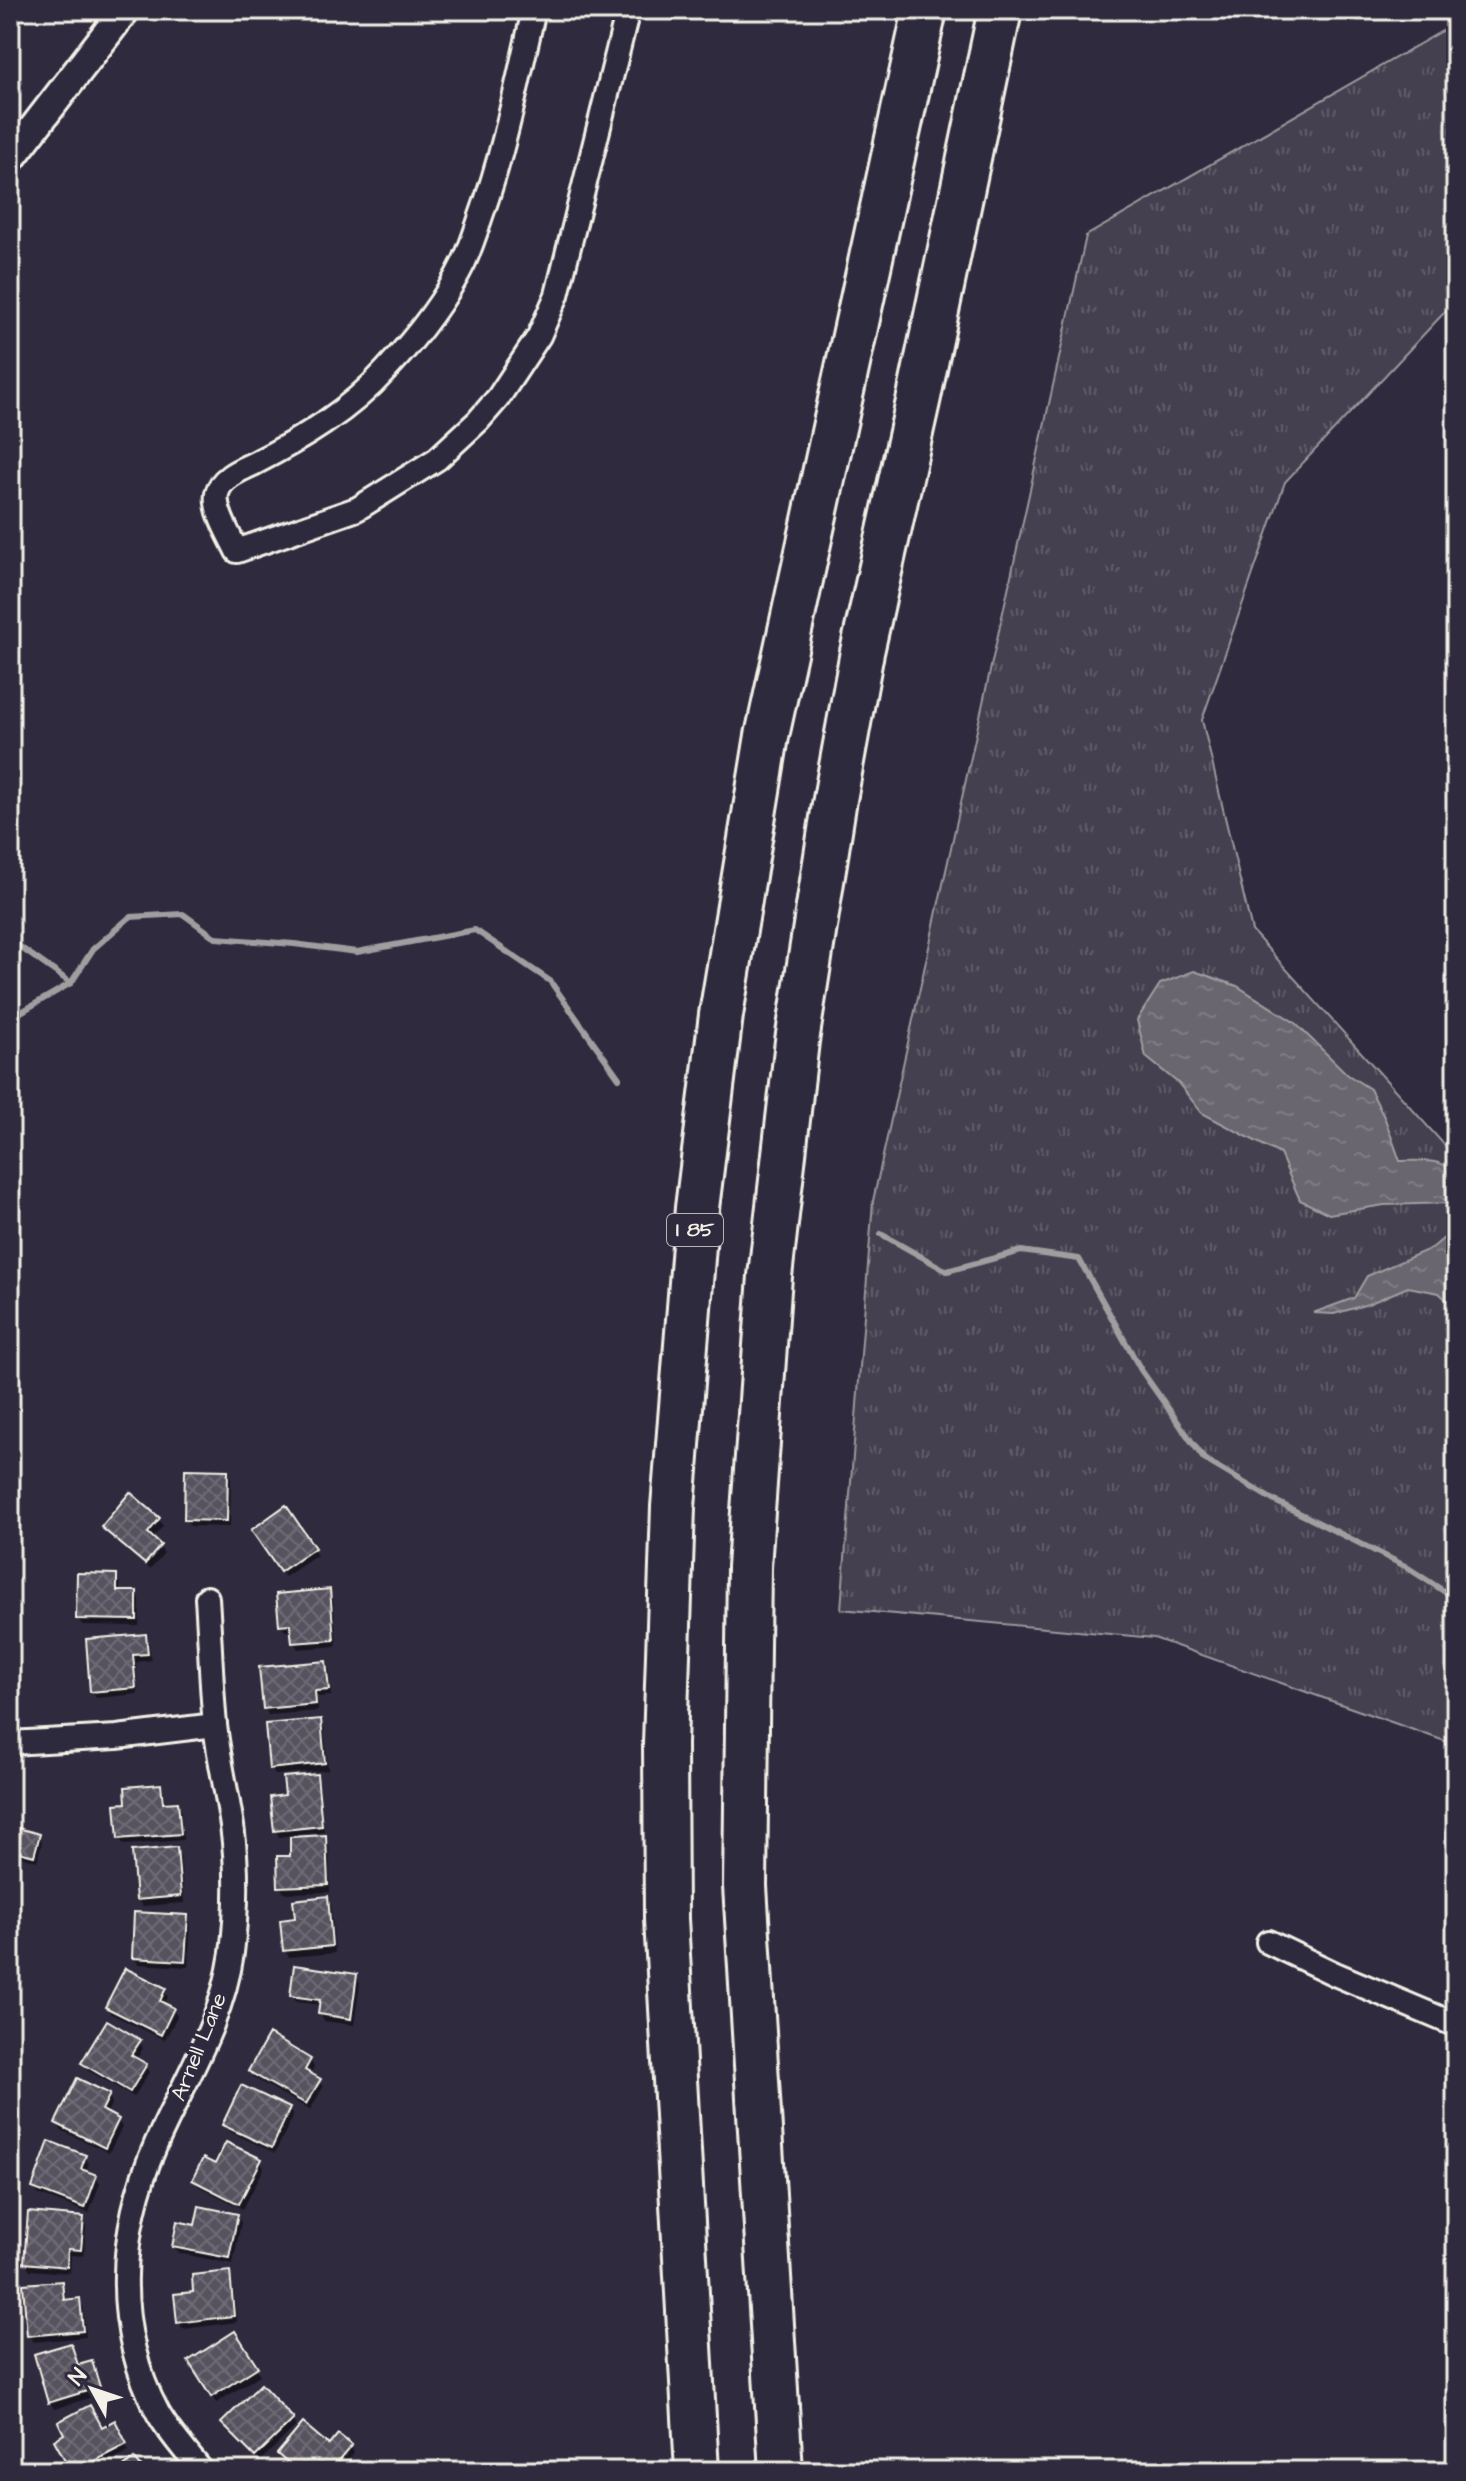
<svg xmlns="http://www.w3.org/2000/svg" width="1466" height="2481" font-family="'Architects Daughter',sans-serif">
	<defs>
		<pattern id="grass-tufts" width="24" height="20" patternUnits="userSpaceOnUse" patternTransform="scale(2)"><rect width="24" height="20" fill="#454050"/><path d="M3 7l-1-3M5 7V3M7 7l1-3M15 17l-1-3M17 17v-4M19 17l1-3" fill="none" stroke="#605c69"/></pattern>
		<pattern id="water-ripples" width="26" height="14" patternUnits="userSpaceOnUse" patternTransform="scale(2)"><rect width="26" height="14" fill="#6a6670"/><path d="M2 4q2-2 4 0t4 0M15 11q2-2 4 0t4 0" fill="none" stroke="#807c84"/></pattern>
		<pattern id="building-cross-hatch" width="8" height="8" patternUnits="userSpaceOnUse" patternTransform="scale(2)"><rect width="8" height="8" fill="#56525f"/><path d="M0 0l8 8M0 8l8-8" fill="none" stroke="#6f6b76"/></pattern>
	</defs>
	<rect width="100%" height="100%" fill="#2f2a3d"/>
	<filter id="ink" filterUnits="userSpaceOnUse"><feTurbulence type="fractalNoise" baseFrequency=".0125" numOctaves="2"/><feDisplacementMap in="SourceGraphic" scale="16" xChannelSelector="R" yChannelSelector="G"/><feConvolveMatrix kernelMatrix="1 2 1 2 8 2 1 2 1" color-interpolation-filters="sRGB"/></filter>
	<g filter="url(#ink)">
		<path fill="url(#grass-tufts)" stroke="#9c989c" stroke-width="2" d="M1456 23V300L1285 482 1202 720 1252 931 1448 1149 1456 1154V1745L1154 1638 841 1609 873 1201 1086 236Z"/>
		<g fill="url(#water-ripples)" stroke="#a19ea0" stroke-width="2">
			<path d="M1194 971 1237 986 1294 1022 1348 1075 1370 1089 1385 1119 1400 1161C1419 1161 1454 1156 1456 1183 1457 1191 1456 1196 1451 1203L1384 1205 1329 1214 1300 1200 1280 1154 1202 1113 1178 1083 1146 1057 1137 1020 1160 984Z"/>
			<path d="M1456 1228V1309L1439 1293 1408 1287 1368 1304 1334 1314 1313 1313 1354 1298 1367 1276 1432 1248Z"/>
		</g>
		<g fill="#0007">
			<path d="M227 1472 231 1478 230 1527 190 1526 186 1520Z"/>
			<path d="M159 1519 163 1526 152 1539 164 1553 150 1569 107 1534 103 1527Z"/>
			<path d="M257 1537 313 1549 317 1555 285 1577Z"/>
			<path d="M116 1576 120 1583V1593H136L140 1600 139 1626 82 1625 78 1618Z"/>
			<path d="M329 1591 333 1598 337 1646 298 1649 294 1643 293 1631H285L281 1625Z"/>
			<path d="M10 1626H15L18 1633 17 1688H10Z"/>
			<path d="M145 1636 149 1643 151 1660 136 1662 138 1694 96 1698 92 1691Z"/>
			<path d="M325 1663 329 1670 331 1696 317 1697 318 1711 268 1715 265 1708Z"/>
			<path d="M320 1721 324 1728 328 1770 275 1775 271 1768Z"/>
			<path d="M316 1776 319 1782 324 1832 294 1835V1838H325L329 1844 330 1892 284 1893 280 1886 292 1858V1835L279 1837 276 1830 287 1797Z"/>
			<path d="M160 1786 164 1793 165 1805 177 1804 181 1810 183 1840 124 1845 120 1839 128 1805Z"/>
			<path d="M10 1828 39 1836 42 1842 37 1861 14 1855 10 1870Z"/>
			<path d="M176 1849 180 1856 184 1903 142 1906 138 1900 134 1853Z"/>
			<path d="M327 1898 331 1905 335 1953 289 1957 285 1950Z"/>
			<path d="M187 1917 191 1924 188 1967 138 1964 134 1957Z"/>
			<path d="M356 1976 360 1983 354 2025 324 2021 320 2014 322 2005 296 2002 292 1995Z"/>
			<path d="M10 1982 16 1990 10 2000Z"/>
			<path d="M164 1990 168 1997 164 2005 173 2010 177 2016 165 2040 111 2014 107 2007Z"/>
			<path d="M139 2041 143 2048 136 2060 145 2065 149 2072 134 2097 87 2070 84 2063Z"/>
			<path d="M310 2060 314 2067 309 2075 319 2081 323 2087 310 2110 254 2078 250 2071Z"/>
			<path d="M108 2096 112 2102 106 2115 118 2121 122 2127 109 2153 61 2130 57 2123Z"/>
			<path d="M289 2109 293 2116 275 2153 228 2131 224 2124Z"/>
			<path d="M85 2157 89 2164 85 2173 96 2177 100 2183 89 2213 38 2194 34 2188Z"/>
			<path d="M260 2161 264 2168 243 2209 198 2186 194 2180 216 2166Z"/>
			<path d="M237 2216 241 2222 233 2264 178 2253 174 2247 196 2227Z"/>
			<path d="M83 2219 86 2226 84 2256 71 2255 70 2273 30 2270 26 2263Z"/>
			<path d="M229 2273 232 2279 237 2322 183 2329 179 2322 196 2294Z"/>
			<path d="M61 2283 65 2289 66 2301 79 2300 83 2307 86 2337 33 2342 29 2335Z"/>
			<path d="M234 2334 260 2375 216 2403 191 2362Z"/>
			<path d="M70 2346 79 2367 91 2363 102 2394 54 2409 50 2402Z"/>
			<path d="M293 2420 296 2426 259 2462 227 2429Z"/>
			<path d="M114 2423 129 2451 91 2471H73L101 2430Z"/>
			<path d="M350 2446 354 2453 339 2471H295L283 2461 279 2454Z"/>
		</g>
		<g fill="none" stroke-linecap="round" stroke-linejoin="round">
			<g stroke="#a19ea0" stroke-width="6">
				<path d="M10 940 71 983 93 949 130 917 183 914 216 938 294 944 357 952 475 930 550 981 619 1078"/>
				<path d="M10 1027 16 1015 71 983"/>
				<path d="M881 1234 947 1271 1021 1251 1079 1259 1141 1370 1204 1459 1273 1500 1405 1566 1456 1599"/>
			</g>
		</g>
		<g fill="url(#building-cross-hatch)" stroke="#f4f1e8" stroke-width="2">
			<path d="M185 1469 228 1470 227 1521 184 1520Z"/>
			<path d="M130 1492 160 1518 148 1533 161 1545 145 1564 101 1527Z"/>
			<path d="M286 1505 315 1548 280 1572 251 1530Z"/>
			<path d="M77 1573 117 1574V1591H137V1620L76 1619Z"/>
			<path d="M330 1589 334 1640 292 1643 290 1624 279 1625 276 1594Z"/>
			<path d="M10 1624H16L15 1682H10Z"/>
			<path d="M146 1634 148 1654 133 1655 136 1688 90 1692 86 1639Z"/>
			<path d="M326 1661 329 1690 315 1691 316 1704 263 1709 259 1667Z"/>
			<path d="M321 1719 325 1763 269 1769 265 1724Z"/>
			<path d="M317 1774 322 1826 274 1831 270 1797 285 1795 283 1777Z"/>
			<path d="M161 1784 163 1803 178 1802 181 1834 118 1839 115 1804 126 1803 125 1787Z"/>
			<path d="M10 1826 40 1834 34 1856 11 1850 10 1852Z"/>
			<path d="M326 1835 328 1885 278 1887 277 1856H290V1837Z"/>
			<path d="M177 1847 181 1896 136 1900 132 1851Z"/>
			<path d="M328 1896 332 1946 283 1951 280 1920 295 1918 293 1900Z"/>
			<path d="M134 1912 188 1915 185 1961 132 1958Z"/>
			<path d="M294 1965 357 1974 351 2019 318 2014 320 2000 290 1996Z"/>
			<path d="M125 1968 166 1988 160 2001 174 2008 161 2035 105 2007Z"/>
			<path d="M107 2020 141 2040 131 2055 147 2064 130 2092 81 2063Z"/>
			<path d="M269 2034 311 2059 305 2070 321 2079 306 2104 248 2071Z"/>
			<path d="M77 2078 110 2094 102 2110 119 2119 105 2148 55 2123Z"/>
			<path d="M241 2085 290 2108 272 2148 222 2125Z"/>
			<path d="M49 2141 86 2155 81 2169 97 2175 85 2208 32 2188Z"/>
			<path d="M226 2142 262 2159 239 2204 192 2180 203 2158 215 2164Z"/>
			<path d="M199 2206 238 2214 229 2258 172 2247 177 2221 195 2225Z"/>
			<path d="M28 2212 84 2217 81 2250 68 2249 67 2267 24 2263Z"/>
			<path d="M230 2271 234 2316 177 2323 174 2294 193 2292 192 2275Z"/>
			<path d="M62 2281 64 2300 80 2298 83 2331 27 2336 23 2284Z"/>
			<path d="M235 2331 258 2367 211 2397 188 2361Z"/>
			<path d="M71 2343 78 2365 92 2361 100 2387 48 2403 34 2354Z"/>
			<path d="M261 2384 294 2419 255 2457 221 2423Z"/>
			<path d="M90 2405 102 2427 115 2420 127 2444 75 2471H71L54 2440 64 2434 58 2422Z"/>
			<path d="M303 2423 329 2445 338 2434 352 2445 330 2471H297L277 2454Z"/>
			<path d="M134 2458 145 2471H119Z"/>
		</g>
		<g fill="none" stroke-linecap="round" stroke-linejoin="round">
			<defs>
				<g id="minor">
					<path d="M534 10C518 79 505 149 481 216 476 231 471 247 464 262 446 299 415 339 386 370 349 411 302 439 253 464 240 470 220 478 217 494 214 511 230 536 237 551L357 509 437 459 478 421 498 398 539 336 557 295 628 10"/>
					<path d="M10 1743 117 1737 215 1725"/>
					<path d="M1268 1942 1335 1974 1456 2025"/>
					<path d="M202 2471C186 2452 170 2434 158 2413 113 2328 118 2230 156 2144 184 2081 222 2023 232 1953 237 1912 238 1868 232 1826 227 1793 219 1759 215 1725 211 1683 210 1640 207 1598"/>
				</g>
				<path id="tertiary" d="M10 159 125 10"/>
				<g id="motorway">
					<path d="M697 2471 666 1919 665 1744 673 1507 697 1208 721 1015 767 736 925 10"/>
					<path d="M781 2471 745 1886 749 1567 770 1276 797 1041 834 805 862 652 919 397 1000 10"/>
				</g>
			</defs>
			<use href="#minor" stroke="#f4f1e8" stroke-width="28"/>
			<use href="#tertiary" stroke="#f4f1e8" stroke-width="34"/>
			<use href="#motorway" stroke="#f4f1e8" stroke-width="48"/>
			<use href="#minor" stroke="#2f2a3d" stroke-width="22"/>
			<use href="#tertiary" stroke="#2f2a3d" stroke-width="28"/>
			<use href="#motorway" stroke="#2f2a3d" stroke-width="42"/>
		</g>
	</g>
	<g text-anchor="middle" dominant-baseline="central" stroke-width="7" stroke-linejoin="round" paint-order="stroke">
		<rect fill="#2f2a3d" stroke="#b9b5b5" stroke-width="2" x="667" y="1214" width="56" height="32" rx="6"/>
		<g font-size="20" font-weight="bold" fill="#f4f1e8">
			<text x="695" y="1230">I 85</text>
		</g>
		<g font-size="22" fill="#f4f1e8" stroke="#2f2a3d">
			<text transform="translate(199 2047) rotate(-68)">Arnell Lane</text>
		</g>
	</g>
	<rect width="1466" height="2481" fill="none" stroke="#2f2a3d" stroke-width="40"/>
	<rect x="20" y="20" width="1426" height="2441" fill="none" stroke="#f4f1e8" stroke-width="3" filter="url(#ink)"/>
	<g transform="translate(92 2389) rotate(310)" stroke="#2f2a3d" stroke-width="6" paint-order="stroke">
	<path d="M0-6L14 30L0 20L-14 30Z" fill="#f4f1e8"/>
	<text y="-12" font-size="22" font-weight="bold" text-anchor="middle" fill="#f4f1e8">N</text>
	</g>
</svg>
